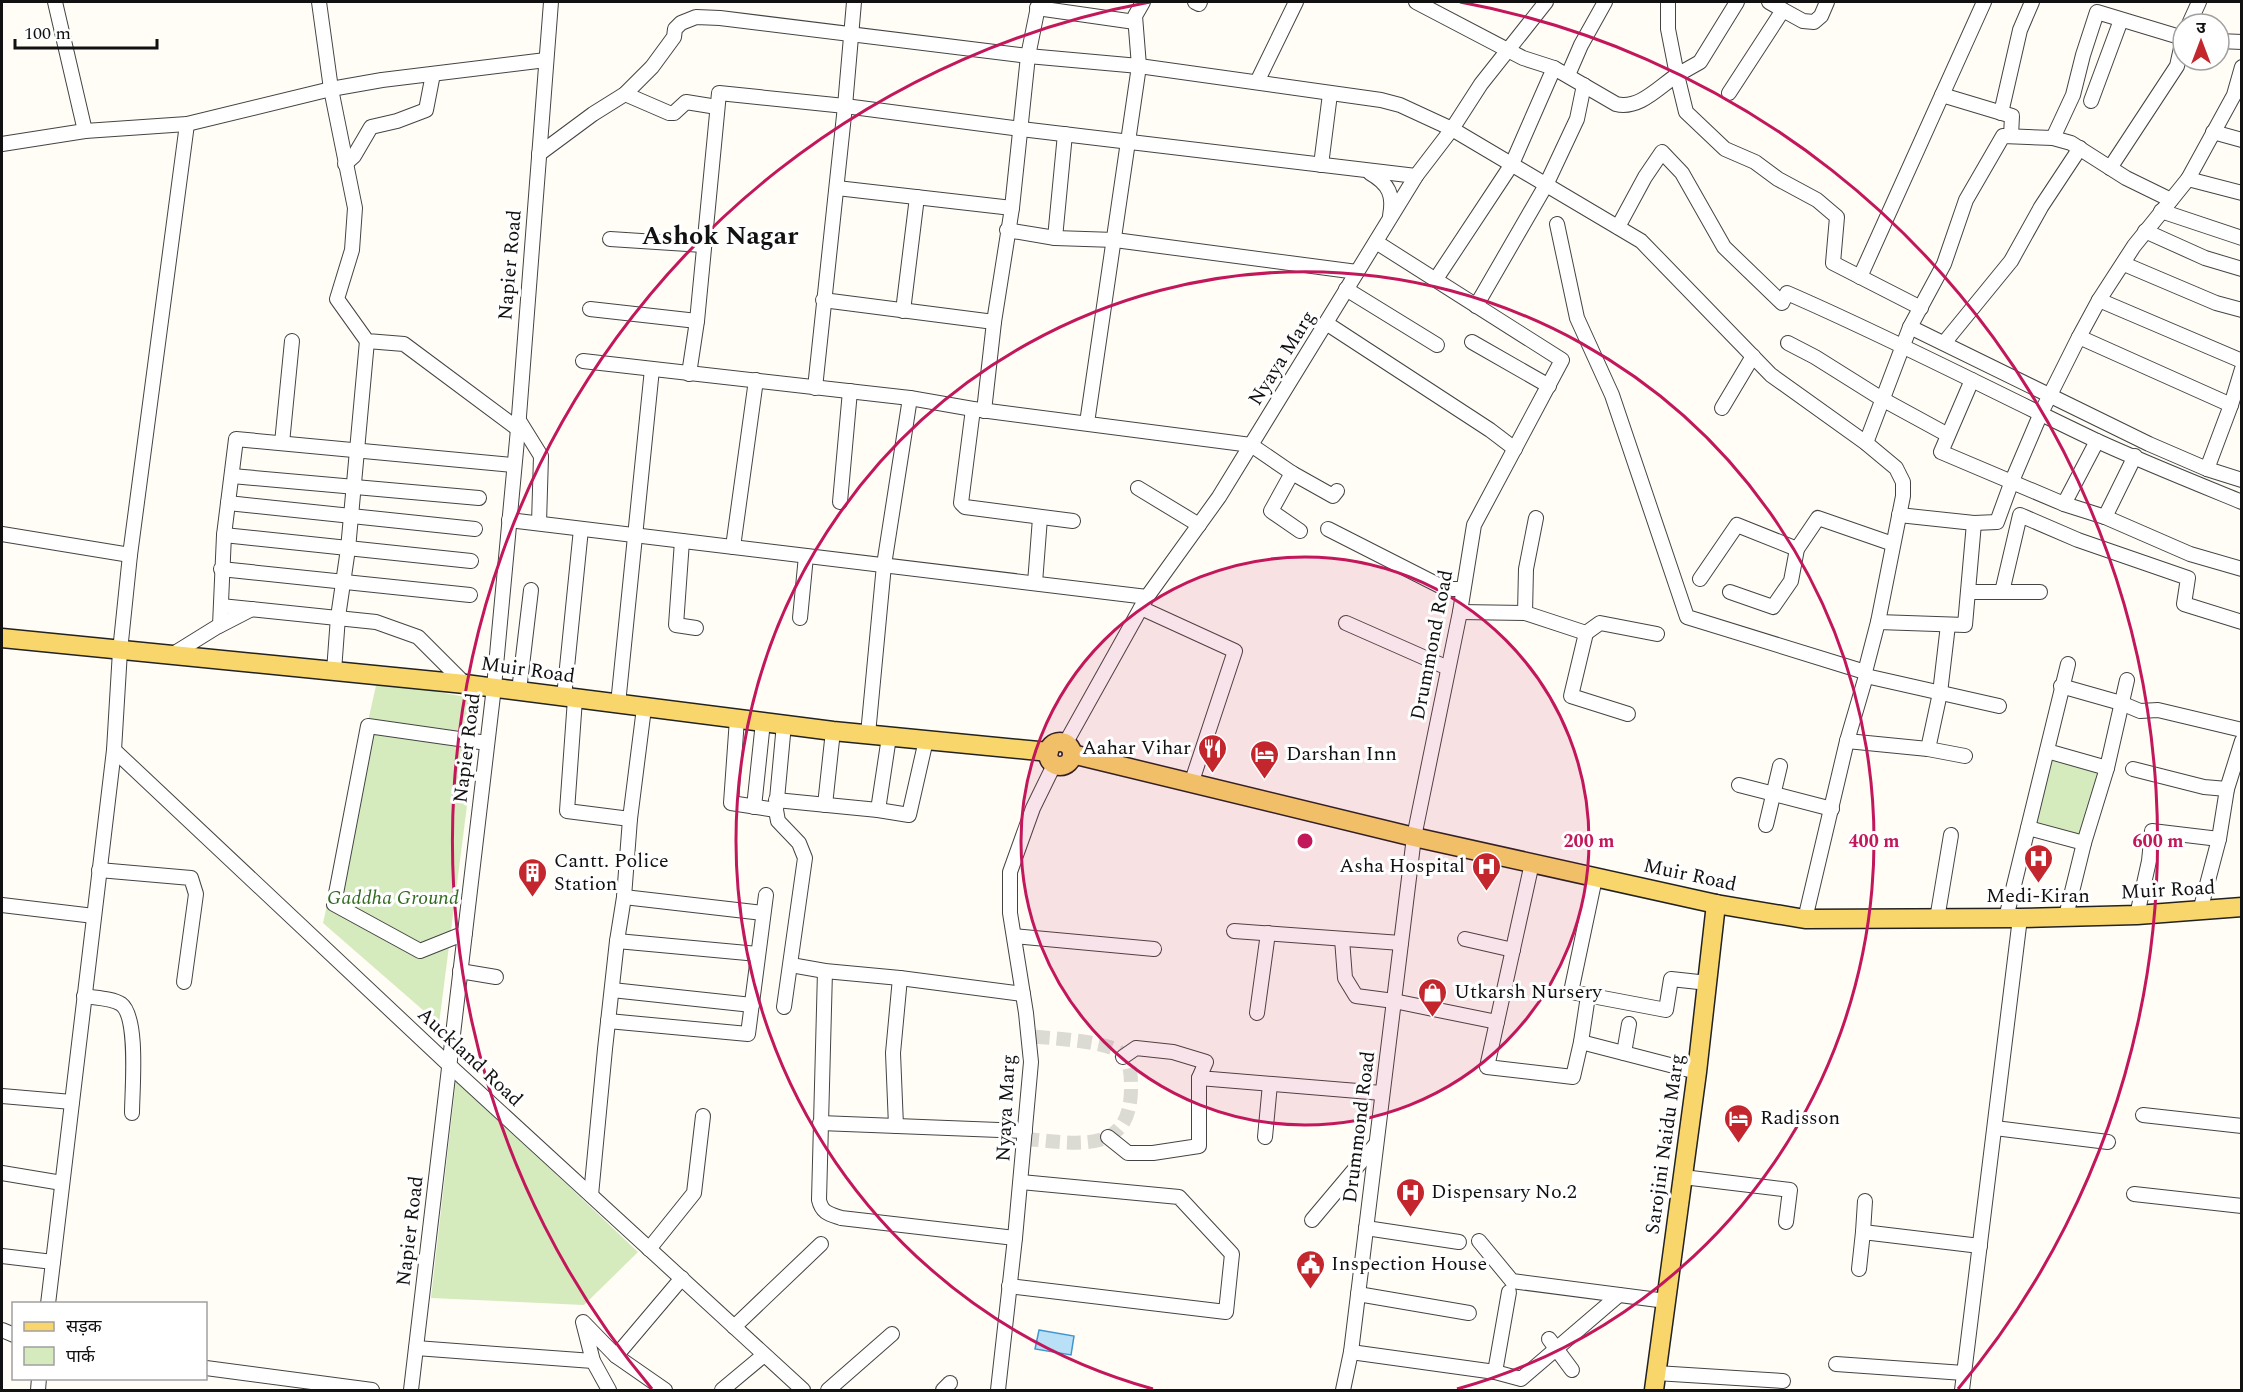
<svg xmlns="http://www.w3.org/2000/svg" width="2243" height="1392" font-family="Spectral,'Noto Sans Devanagari',serif">
	<rect width="100%" height="100%" fill="#fffdf5"/>
	<g fill="#d5ebbd">
		<path d="M377 681 466 697 479 712 439 1024 323 923Z"/>
		<path d="M2053 759 2100 772 2082 837 2036 823Z"/>
		<path d="M456 1079 638 1252 584 1305 431 1298Z"/>
	</g>
	<path fill="#b9e0f7" stroke="#3f96cf" stroke-width="1.5" d="M1039 1330 1074 1336 1071 1355 1035 1349Z"/>
	<g fill="none" stroke-linecap="round" stroke-linejoin="round">
		<path stroke="#dbdad3" stroke-width="14" stroke-dasharray="14 7" stroke-linecap="butt" d="M1025 1139C1073 1142 1131 1158 1131 1088 1131 1074 1131 1060 1118 1051 1104 1041 1048 1038 1028 1036"/>
		<defs>
			<g id="minor">
				<path d="M55 2 85 131"/>
				<path d="M319 2 331 89 355 208 352 250 337 299 367 341 404 344 518 429"/>
				<path d="M1195 2 1199 4 1200 2"/>
				<path d="M1416 2 1523 58 1554 68 1616 104C1639 110 1659 87 1677 75L1668 29V2"/>
				<path d="M1737 2 1700 62 1677 75 1686 112 1725 149 1755 162 1778 179 1817 200 1837 217 1833 263 1921 308"/>
				<path d="M1037 8 1135 22"/>
				<path d="M1783 10 1803 21 1814 22 1821 16 1827 2"/>
				<path d="M2189 24 2199 2"/>
				<path d="M2219 41 2242 42"/>
				<path d="M1568 75 1581 45 1605 2"/>
				<path d="M1257 82 1296 2"/>
				<path d="M1729 93 1783 10 1769 2"/>
				<path d="M625 94 669 113H674L686 102 717 107"/>
				<path d="M1942 95 2012 116 2011 136"/>
				<path d="M2091 101 2121 20"/>
				<path d="M2001 113 2020 30 2032 2"/>
				<path d="M2213 132 2242 140"/>
				<path d="M2053 138 2073 95 2083 55 2097 12 2183 38"/>
				<path d="M2 144 85 131 187 124 331 89 382 80 546 60"/>
				<path d="M539 154 593 114 625 94 652 67 674 37 675 29 681 23 696 17 720 18 1028 56 1139 66 1381 100 1400 105 1452 129 1641 241 1771 375 1866 443 1896 468 1903 482V496L1878 622 1865 672 1866 676 1847 741 1805 919"/>
				<path d="M345 164 354 156 371 127 397 121 426 110 433 74"/>
				<path d="M1321 165 1330 94"/>
				<path d="M2110 168 2177 66 2183 39"/>
				<path d="M1370 173C1389 184 1394 195 1390 216"/>
				<path d="M2188 179 2242 193"/>
				<path d="M837 188 1012 208"/>
				<path d="M2161 211 2242 238"/>
				<path d="M1557 224 1577 318 1612 395 1687 617 1865 672"/>
				<path d="M1618 227 1645 177 1662 152 1682 173 1724 247 1782 303 1787 293C1891 338 1992 391 2095 440 2143 462 2193 482 2242 502"/>
				<path d="M1007 230 1055 238 1115 240 1357 272"/>
				<path d="M2145 231 2205 258 2242 269"/>
				<path d="M1055 238 1065 134"/>
				<path d="M610 239 703 245"/>
				<path d="M2124 264 2216 303 2242 310"/>
				<path d="M1860 277 1984 2"/>
				<path d="M1436 279 1512 164 1554 68"/>
				<path d="M1346 289 1437 345"/>
				<path d="M823 300 994 322"/>
				<path d="M2099 300 2242 361"/>
				<path d="M1476 306 1546 185 1577 119 1584 85"/>
				<path d="M590 309 697 321"/>
				<path d="M903 311 917 197"/>
				<path d="M1326 323 1490 430 1515 449"/>
				<path d="M1910 327 2149 444 2207 469 2242 480"/>
				<path d="M2079 337 2231 405"/>
				<path d="M1472 342 1549 386"/>
				<path d="M1788 343 1815 357 1882 399 1948 435"/>
				<path d="M1944 343 2011 261 2041 207 2080 148"/>
				<path d="M583 361 910 398 973 409 1251 445 1292 473 1333 496 1337 491"/>
				<path d="M689 374 697 321 719 93 845 106 1021 129 1416 176"/>
				<path d="M1972 380 1941 452 2064 504 2105 517 2190 554 2242 569"/>
				<path d="M815 388 845 106 854 2"/>
				<path d="M1722 408 1753 356"/>
				<path d="M973 409 961 503 965 507 1073 521"/>
				<path d="M984 411 994 322 1012 208 1028 56 1039 2"/>
				<path d="M518 419 541 456 539 523"/>
				<path d="M1087 423 1139 66 1135 16 1143 2"/>
				<path d="M282 443 292 341"/>
				<path d="M1866 443 1910 327 1944 264 1966 200 2003 136 2053 138 2071 143 2126 178 2171 200"/>
				<path d="M2207 469 2231 405 2242 369"/>
				<path d="M1292 473 1271 511 1300 531"/>
				<path d="M232 476 479 498"/>
				<path d="M1138 488 1199 525"/>
				<path d="M840 502 850 391"/>
				<path d="M228 503 475 529"/>
				<path d="M2064 504 2097 441"/>
				<path d="M1899 515 1974 523 1997 522 2012 481 2041 413 2079 337 2099 300 2134 246 2188 179 2234 95 2242 67"/>
				<path d="M2105 517 2135 456"/>
				<path d="M509 520 1147 597"/>
				<path d="M1328 529 1446 589H1463"/>
				<path d="M2 534 130 555"/>
				<path d="M224 535 471 561"/>
				<path d="M682 541 676 625 696 628"/>
				<path d="M733 547 756 380"/>
				<path d="M221 569 470 595"/>
				<path d="M1700 579 1737 525 1797 549"/>
				<path d="M1035 583 1040 518"/>
				<path d="M1730 592 1773 607 1791 581 1797 549 1818 518 1893 544"/>
				<path d="M1970 592H2040"/>
				<path d="M2002 592 2020 515 2078 540 2188 578 2184 604 2242 622"/>
				<path d="M221 606 376 622 418 637 465 684"/>
				<path d="M1141 608 1235 651 1191 784"/>
				<path d="M1460 612 1525 613 1586 633 1600 623 1657 634"/>
				<path d="M1525 613 1526 569 1536 518"/>
				<path d="M800 618 806 556"/>
				<path d="M1878 622 1965 625 1974 523"/>
				<path d="M1346 623 1448 668"/>
				<path d="M219 626 252 609"/>
				<path d="M1586 633 1571 696 1628 714"/>
				<path d="M170 656 220 625 224 535 236 439 513 465"/>
				<path d="M334 671 338 617 348 549 367 341"/>
				<path d="M1866 676 1999 706"/>
				<path d="M2061 686 2121 703 2140 711 2158 710 2242 730"/>
				<path d="M519 691 531 590"/>
				<path d="M564 697 581 529"/>
				<path d="M575 699 567 811 630 819"/>
				<path d="M618 704 652 369"/>
				<path d="M737 719 731 803 776 810"/>
				<path d="M784 724 776 810 778 821 799 843 805 858 784 1007"/>
				<path d="M868 734 884 565 910 398"/>
				<path d="M1847 741 1928 749 1965 756"/>
				<path d="M1065 744 1147 597 1219 497 1416 176 1452 129 1481 84 1546 2"/>
				<path d="M1928 749 1940 693 1948 625"/>
				<path d="M114 750 449 1065 803 1390"/>
				<path d="M2047 751 2107 768"/>
				<path d="M2133 769 2204 787 2227 789"/>
				<path d="M1739 785 1832 809"/>
				<path d="M776 800 878 810 909 815 926 740"/>
				<path d="M825 805 833 731"/>
				<path d="M754 807 763 722"/>
				<path d="M878 810 889 737"/>
				<path d="M1766 825 1780 766"/>
				<path d="M2028 828 2084 843"/>
				<path d="M1532 863 1487 1067 1573 1077 1581 1042 1588 996"/>
				<path d="M99 870 191 878 196 894 184 982"/>
				<path d="M1595 878 1571 992 1666 1010 1671 979 1708 983"/>
				<path d="M624 897 763 913"/>
				<path d="M2 905 94 916"/>
				<path d="M2200 911 2219 839 2227 789 2242 741"/>
				<path d="M2137 915 2149 861 2152 831 2219 839"/>
				<path d="M2066 916 2084 843 2107 768 2127 680"/>
				<path d="M2006 918 2068 664"/>
				<path d="M1937 919 1951 835"/>
				<path d="M1234 931 1401 943"/>
				<path d="M465 933 420 951 334 904 368 726 487 743"/>
				<path d="M1014 936 1154 949"/>
				<path d="M1342 939 1345 978 1356 996 1394 1001 1497 1022"/>
				<path d="M1465 939 1513 950"/>
				<path d="M617 941 758 954"/>
				<path d="M791 965 825 971 900 978 1023 994"/>
				<path d="M460 971 496 977"/>
				<path d="M825 971 819 1200C822 1213 829 1214 841 1218L1015 1238"/>
				<path d="M612 990 752 1005"/>
				<path d="M84 996C95 998 112 998 121 1004 139 1017 132 1091 132 1113"/>
				<path d="M1257 1013 1268 933"/>
				<path d="M608 1021 748 1034 766 895"/>
				<path d="M1581 1042 1697 1072"/>
				<path d="M1624 1053 1629 1024"/>
				<path d="M1123 1057 1136 1048 1173 1052 1206 1062 1199 1078 1382 1093"/>
				<path d="M2 1096 72 1102"/>
				<path d="M2143 1115 2242 1126"/>
				<path d="M820 1123 1025 1131"/>
				<path d="M896 1126 893 1053 900 978"/>
				<path d="M1995 1128 2108 1142"/>
				<path d="M1108 1137 1128 1153H1153L1199 1146V1078"/>
				<path d="M1265 1137 1270 1084"/>
				<path d="M2 1173 62 1183"/>
				<path d="M1683 1177 1790 1190 1786 1222"/>
				<path d="M2134 1194 2242 1206"/>
				<path d="M591 1195 605 1049 617 941 624 897 630 819 644 708"/>
				<path d="M1312 1220 1376 1144"/>
				<path d="M1366 1228 1459 1242"/>
				<path d="M1863 1232 1865 1201"/>
				<path d="M1479 1241 1512 1281 1666 1301"/>
				<path d="M649 1249 694 1193 703 1116"/>
				<path d="M2 1256 53 1262"/>
				<path d="M1859 1269 1863 1232 1980 1246"/>
				<path d="M1009 1286 1226 1312 1232 1254 1179 1197 1021 1182"/>
				<path d="M1358 1294 1469 1313"/>
				<path d="M48 1304 114 750 120 651 130 555 187 124"/>
				<path d="M734 1327 821 1244"/>
				<path d="M2 1330 14 1335"/>
				<path d="M1549 1339 1572 1370"/>
				<path d="M416 1348 593 1361"/>
				<path d="M1351 1352 1495 1372 1509 1292"/>
				<path d="M616 1356 682 1278"/>
				<path d="M1836 1364 1964 1373"/>
				<path d="M206 1368 372 1390"/>
				<path d="M1495 1372 1521 1379 1619 1295"/>
				<path d="M1656 1373 1783 1381"/>
				<path d="M38 1390 39 1378"/>
				<path d="M411 1390 494 687 518 429 551 2"/>
				<path d="M609 1390 593 1361 583 1322 616 1356 665 1390"/>
				<path d="M722 1390 764 1355"/>
				<path d="M828 1390 892 1334"/>
				<path d="M943 1390 950 1383"/>
				<path d="M998 1390 1015 1238 1031 1062 1026 1013 1010 913V872L1033 808 1054 765"/>
				<path d="M1343 1390 1351 1352 1414 837 1460 612 1474 525 1562 360 1376 242"/>
				<path d="M1962 1390 2020 918"/>
			</g>
			<g id="major">
				<path d="M2 638 465 684 833 731 1049 752"/>
				<circle cx="1060" cy="754" r="12"/>
				<path d="M1072 754 1414 837 1716 904 1805 919 2020 918 2137 915 2242 907"/>
				<path d="M1654 1390 1697 1072 1716 904"/>
			</g>
		</defs>
		<use href="#minor" stroke="#444" stroke-width="16"/>
		<use href="#major" stroke="#222" stroke-width="21"/>
		<use href="#minor" stroke="#fff" stroke-width="14"/>
		<use href="#major" stroke="#f9d66b" stroke-width="18"/>
	</g>
	<circle cx="1305" cy="841" r="284" fill="#c2185b" fill-opacity=".12"/>
	<g fill="none" stroke="#c2185b" stroke-width="3">
		<circle cx="1305" cy="841" r="284"/>
		<path d="M1153 1389A569 569 0 1 1 1457 1389"/>
		<path d="M652 1389A853 853 0 0 1 1150 2M1460 2A853 853 0 0 1 1958 1389"/>
	</g>
	<defs>
		<symbol id="restaurant-pin" viewBox="-11 -11 22 30"><path d="M0 17L-7.5 6A9.5 9.5 0 1 1 7.5 6Z" fill="#c4262e" stroke="#fff"/><path d="M-5-6h1v4h1v-4h1v4h1v-4h1v5L-1.5 .5V6h-2V.5L-5-1ZM5-6V6H3V1.5H1.5Q1.5-4 5-6Z" fill="#fff"/></symbol>
		<symbol id="hotel-pin" viewBox="-11 -11 22 30"><path d="M0 17L-7.5 6A9.5 9.5 0 1 1 7.5 6Z" fill="#c4262e" stroke="#fff"/><path d="M-6-4.5h1.5V1H6V5H4.5V3h-9V5H-6ZM-4 0a1.8 1.8 0 1 1 3.6 0ZM.5 0V-2.5h3Q6-2.5 6 0Z" fill="#fff"/></symbol>
		<symbol id="hospital-pin" viewBox="-11 -11 22 30"><path d="M0 17L-7.5 6A9.5 9.5 0 1 1 7.5 6Z" fill="#c4262e" stroke="#fff"/><path d="M-5-5h3v3.5h4V-5h3V5h-3V1.5h-4V5h-3Z" fill="#fff"/></symbol>
		<symbol id="building-pin" viewBox="-11 -11 22 30"><path d="M0 17L-7.5 6A9.5 9.5 0 1 1 7.5 6Z" fill="#c4262e" stroke="#fff"/><path d="M-4-6H4V6H1V3H-1V6H-4ZM-2.5-4.3h1.7v1.8h-1.7ZM.8-4.3h1.7v1.8H.8ZM-2.5-1h1.7V.8h-1.7ZM.8-1h1.7V.8H.8Z" fill="#fff"/></symbol>
		<symbol id="shop-pin" viewBox="-11 -11 22 30"><path d="M0 17L-7.5 6A9.5 9.5 0 1 1 7.5 6Z" fill="#c4262e" stroke="#fff"/><path d="M-5-2.5h2.3a2.7 3.5 0 0 1 5.4 0H5L5.5 6h-11ZM-1.5-2.5h3a1.5 2.3 0 0 0-3 0Z" fill="#fff"/></symbol>
		<symbol id="civic-pin" viewBox="-11 -11 22 30"><path d="M0 17L-7.5 6A9.5 9.5 0 1 1 7.5 6Z" fill="#c4262e" stroke="#fff"/><path d="M-.6-6.5H3V-4.5H.6V-3L4-1V1h2V6H-6V1h2V-1L-.6-3ZM-1.2 2.5V6h2.4V2.5Z" fill="#fff"/></symbol>
	</defs>
	<g fill-rule="evenodd">
		<use href="#restaurant-pin" x="1196" y="732" width="33" height="45"/>
		<use href="#hotel-pin" x="1248" y="738" width="33" height="45"/>
		<use href="#hospital-pin" x="2022" y="842" width="33" height="45"/>
		<use href="#hospital-pin" x="1470" y="850" width="33" height="45"/>
		<use href="#building-pin" x="516" y="856" width="33" height="45"/>
		<use href="#shop-pin" x="1416" y="976" width="33" height="45"/>
		<use href="#hotel-pin" x="1722" y="1102" width="33" height="45"/>
		<use href="#hospital-pin" x="1394" y="1176" width="33" height="45"/>
		<use href="#civic-pin" x="1294" y="1248" width="33" height="45"/>
	</g>
	<g text-anchor="middle" dominant-baseline="central" stroke-width="6" stroke-linejoin="round" paint-order="stroke">
		<g font-size="20" fill="#111" stroke="#fff">
			<text transform="translate(510 265) rotate(-85)">Napier Road</text>
			<text transform="translate(1282 358) rotate(-58)">Nyaya Marg</text>
			<text transform="translate(1432 645) rotate(-79)">Drummond Road</text>
			<text transform="translate(528 670) rotate(8)">Muir Road</text>
			<text transform="translate(467 748) rotate(-83)">Napier Road</text>
			<text transform="translate(1690 875) rotate(12)">Muir Road</text>
			<text transform="translate(2168 890) rotate(-3)">Muir Road</text>
			<text transform="translate(470 1057) rotate(43)">Auckland Road</text>
			<text transform="translate(1006 1108) rotate(-87)">Nyaya Marg</text>
			<text transform="translate(1359 1127) rotate(-83)">Drummond Road</text>
			<text transform="translate(1665 1144) rotate(-82)">Sarojini Naidu Marg</text>
			<text transform="translate(410 1231) rotate(-83)">Napier Road</text>
		</g>
		<g font-size="20" fill="#111" stroke="#fff" text-anchor="start">
			<text x="1191" y="748" text-anchor="end">Aahar Vihar</text>
			<text x="1286" y="754">Darshan Inn</text>
			<text x="554" y="861">Cantt. Police<tspan x="554" dy="23">Station</tspan></text>
			<text x="1465" y="866" text-anchor="end">Asha Hospital</text>
			<text x="2038" y="896" text-anchor="middle">Medi-Kiran</text>
			<text x="1454" y="992">Utkarsh Nursery</text>
			<text x="1760" y="1118">Radisson</text>
			<text x="1431" y="1192">Dispensary No.2</text>
			<text x="1331" y="1264">Inspection House</text>
		</g>
		<g font-size="20" font-style="italic" fill="#2f6b1f" stroke="#fff">
			<text x="393" y="898">Gaddha Ground</text>
		</g>
		<g font-size="26" font-weight="bold" fill="#111" stroke="#fff">
			<text x="720" y="236">Ashok Nagar</text>
		</g>
	</g>
	<circle cx="1305" cy="841" r="9" fill="#c2185b" stroke="#fff" stroke-width="3"/>
	<g font-size="18" text-anchor="middle" font-weight="bold" fill="#c2185b" stroke="#fff" stroke-width="6" stroke-linejoin="round" paint-order="stroke">
		<text x="1589" y="847">200 m</text>
		<text x="1874" y="847">400 m</text>
		<text x="2158" y="847">600 m</text>
	</g>
	<rect width="2243" height="1392" fill="none" stroke="#111111" stroke-width="6"/>
	<rect x="12" y="1302" width="195" height="78" fill="#ffffff" stroke="#a0a0a0" stroke-width="1.5"/>
	<rect x="24" y="1322" width="30" height="9" fill="#f9d66b" stroke="#a0a0a0" stroke-width="1.5"/>
	<text x="66" y="1332" font-size="18" fill="#111111">सड़क</text>
	<rect x="24" y="1347" width="30" height="18" fill="#d5ebbd" stroke="#a0a0a0" stroke-width="1.5"/>
	<text x="66" y="1362" font-size="18" fill="#111111">पार्क</text>
	<g transform="translate(2201 42)"><circle r="28" fill="#ffffff" stroke="#a0a0a0" stroke-width="1.5"/>
	<path d="M0-4.5L10 22L0 15L-10 22Z" fill="#c4262e"/>
	<text y="-9" font-size="16" font-weight="bold" text-anchor="middle" fill="#111111">उ</text>
	</g>
	<path d="M15 39v9h142v-9" fill="none" stroke="#111111" stroke-width="3"/>
	<text x="24" y="39" font-size="18" fill="#111111" stroke="#ffffff" stroke-width="4.5" paint-order="stroke">100 m</text>
</svg>
